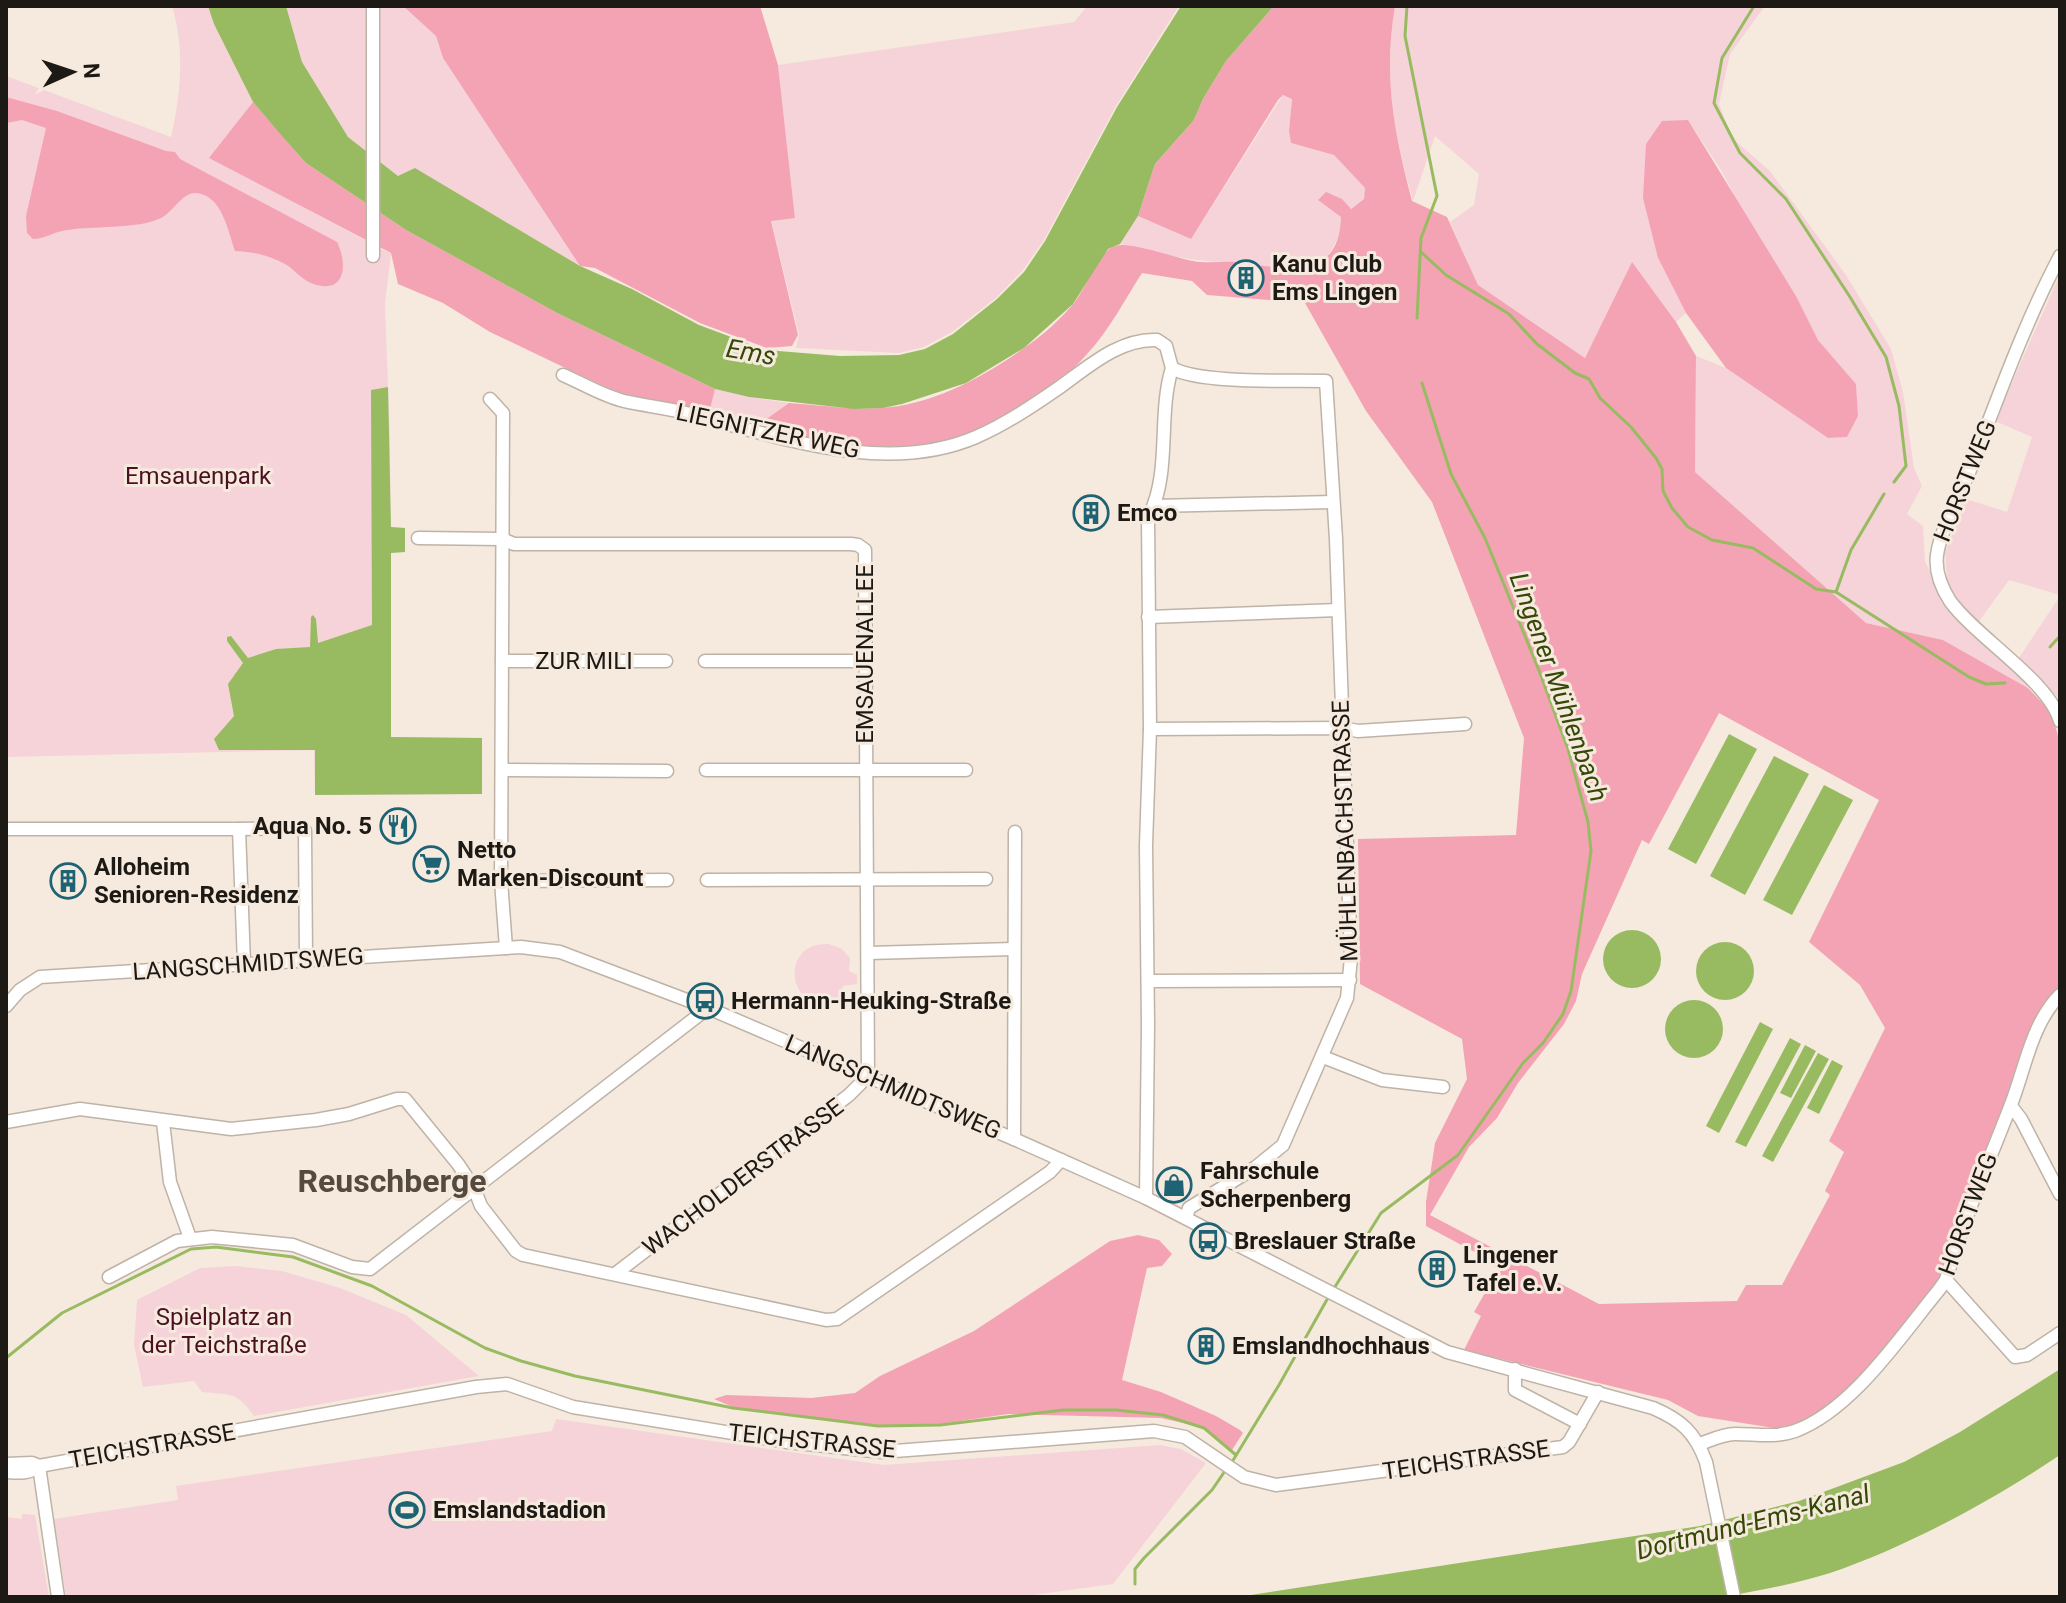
<svg xmlns="http://www.w3.org/2000/svg" width="2066" height="1603" font-family="Roboto,sans-serif">
	<rect width="100%" height="100%" fill="#f6eade"/>
	<g fill="#f5d3d9">
		<path d="M172 6H208L253 102 210 158 391 254 385 304 390 442 391 737 482 738V794L315 795 314 750 6 757V76L171 137C181 93 185 49 172 6Z"/>
		<path d="M286 6H403L436 36 443 58 580 266 416 169 398 176 348 137 302 62Z"/>
		<path d="M1087 6H1179L1116 106 1044 240 1023 270 996 298 952 332 924 347 899 353 796 348 799 335 771 220 795 217 778 65 1074 22Z"/>
		<path d="M1395 6H1765L1730 54 1719 104 1732 138 1770 171 1846 275 1891 349 1903 392 1914 468 1922 486 1907 514 1923 526 1925 562 1936 583 1947 580 1945 552 1966 499 2007 512 2032 437 1995 421 2060 274V595L2009 580 1977 624 2017 661 2060 596V699L2018 663 2028 688 1943 640 1866 623 1695 472 1696 356 1726 368 1828 438 1847 437 1858 416 1856 384 1818 340 1796 296 1753 230 1721 170 1688 120 1658 258 1686 313 1676 322 1632 263 1585 358 1478 285 1450 222 1474 205 1479 174 1435 136 1413 201C1394 133 1383 77 1395 6Z"/>
		<path d="M1283 95 1292 98 1289 131 1291 143 1334 155 1365 188 1364 199 1350 209 1319 199 1341 217C1341 232 1338 239 1330 252 1309 286 1262 261 1231 262 1190 262 1159 253 1120 244L1138 216 1191 239Z"/>
		<path d="M715 389 749 397 789 403 765 420 766 429 708 418Z"/>
		<path d="M829 944 842 949 850 958 849 971 857 975V984L843 986 837 1001C788 1018 777 941 829 944Z"/>
		<path d="M235 1266 282 1271 340 1288 406 1315 479 1376 254 1416C237 1391 230 1395 202 1392L194 1381 143 1387 134 1345 137 1300 200 1268Z"/>
		<path d="M556 1419 884 1465 1160 1445 1181 1449 1206 1463 1113 1584 1018 1597H66L54 1519 178 1500 176 1486 552 1431Z"/>
		<path d="M22 1514 35 1515 49 1597H6V1517L22 1519Z"/>
	</g>
	<g fill="#f4a3b4" fill-rule="evenodd">
		<path d="M403 6H760L778 65 795 218 771 221 798 335 792 346 767 348 700 323 595 268 580 266 443 58 436 36Z"/>
		<path d="M1274 6H1395C1383 77 1394 132 1412 201L1447 217 1478 285 1585 358 1632 262 1676 322 1696 356 1695 472 1866 623 1943 640 2028 688 2052 713 2060 744V988L2054 992 2037 1021 1942 1288 1856 1389 1809 1423 1774 1428 1698 1416 1668 1400 1464 1350 1481 1316 1474 1312 1498 1270 1482 1256 1426 1226V1202L1435 1143 1467 1079 1462 1039 1360 984 1358 839 1516 835 1524 738 1432 502 1366 411 1305 303 1207 295 1192 281 1142 273C1125 299 1109 331 1087 354 1038 409 967 445 893 450 855 452 814 440 777 435L766 429 765 420 789 403C819 405 850 410 880 408 930 406 984 377 1024 348 1041 337 1061 319 1074 303 1086 287 1093 267 1106 252 1109 248 1116 245 1122 245 1140 245 1173 257 1193 261 1207 264 1221 261 1235 262 1280 267 1339 285 1341 217L1318 200 1326 192 1342 199 1351 209 1364 199 1365 188 1334 155 1291 143 1289 131 1292 99 1283 95 1278 100 1191 239 1138 216 1155 164 1194 120 1203 99 1226 61ZM1719 713 1879 800 1809 942 1860 985 1885 1028 1829 1141 1844 1152 1825 1191 1830 1195 1782 1285H1746L1737 1301 1599 1304 1430 1215 1469 1147 1497 1118 1518 1083 1564 1024 1576 1001 1582 974 1642 840 1649 844Z"/>
		<path d="M6 97 57 111 166 151 175 152 180 159 337 242C349 267 344 296 311 283 301 279 294 269 285 264 269 255 253 252 235 251 228 231 222 194 195 193 183 192 172 213 161 218 137 230 90 225 62 231 52 233 44 239 33 239L27 233 26 216 46 128 22 120 6 123Z"/>
		<path d="M253 102 306 163 406 230 557 313 715 389 708 418 628 398 490 332 443 303 398 284 391 253 209 158Z"/>
		<path d="M1688 120 1796 296 1818 340 1856 384 1858 416 1847 437 1828 438 1726 368 1686 313 1658 258 1643 198 1646 144 1662 121Z"/>
		<path d="M1138 1235 1159 1240 1172 1254 1162 1266 1147 1268 1122 1380 1161 1392 1216 1416 1240 1430 1243 1433 1232 1450 1205 1428 1161 1418 1008 1414 940 1424 878 1426 733 1407 714 1399 726 1395 811 1398 855 1393 880 1376 974 1331 1110 1241Z"/>
	</g>
	<g fill="#98bb62">
		<path d="M208 6H286L302 62 348 137 398 176 415 168 580 266 632 289 699 325 766 350 840 356 899 355 925 349 953 334 997 299 1024 272 1045 241 1117 107 1181 6H1274L1226 61 1203 99 1194 120 1155 164 1138 216 1120 244 1108 249 1073 304 1024 348 966 383 902 404 883 408 854 409 749 397 715 389 557 313 406 230 306 163 282 136 253 102 214 24Z"/>
		<path d="M388 387 391 527 405 528V552L391 553V737L482 738V794L315 795V750H219L214 739 234 716 228 684 243 663 227 641V637L231 636 248 658 276 649 310 647 311 617 313 615 316 619 318 643 372 625 371 390Z"/>
		<path d="M1729 734 1757 749 1696 864 1668 849Z"/>
		<path d="M1774 756 1809 774 1745 895 1710 876Z"/>
		<path d="M1824 785 1853 800 1792 915 1763 900Z"/>
		<circle cx="1632" cy="959" r="29"/>
		<circle cx="1725" cy="971" r="29"/>
		<circle cx="1694" cy="1029" r="29"/>
		<path d="M1760 1022 1773 1029 1719 1133 1706 1126Z"/>
		<path d="M1790 1038 1801 1044 1746 1147 1735 1142Z"/>
		<path d="M1805 1045 1816 1051 1791 1098 1780 1093Z"/>
		<path d="M1818 1053 1829 1059 1773 1162 1762 1156Z"/>
		<path d="M1832 1060 1843 1066 1819 1114 1807 1108Z"/>
		<path d="M2060 1369V1455C1993 1500 1907 1547 1830 1573 1795 1584 1758 1591 1722 1597H1238L1700 1526 1799 1501 1904 1462 1960 1432Z"/>
	</g>
	<g fill="none" stroke-linecap="round" stroke-linejoin="round">
		<g stroke="#98bb62" stroke-width="3">
			<path d="M1407 6 1405 36 1437 196 1421 238 1417 318"/>
			<path d="M1754 6 1722 58 1714 103 1740 153 1786 199 1850 297 1886 357 1899 406 1906 466 1894 482"/>
			<path d="M1421 252 1446 275 1509 314 1537 344 1575 373 1589 379 1600 398 1631 427 1656 458 1662 469 1663 491 1672 508 1688 527 1712 540 1753 548 1816 589 1836 592 1969 677 1986 684 2005 683"/>
			<path d="M1836 592 1851 550 1884 494"/>
			<path d="M2050 647 2060 636"/>
			<path d="M1333 1290 1381 1213 1458 1155 1523 1063 1543 1043 1563 1014 1571 991 1591 851 1588 822 1568 749 1540 673 1485 538 1451 474 1422 383"/>
			<path d="M6 1358 62 1313 191 1249 216 1247 293 1257 372 1286 485 1348 521 1361 575 1376 733 1408 878 1426 940 1425 1063 1410H1116L1163 1415 1204 1428 1236 1455"/>
			<path d="M1232 1462 1279 1385 1329 1296"/>
			<path d="M1135 1584V1569L1144 1558 1212 1490 1227 1468"/>
		</g>
		<defs>
			<g id="minor">
				<path d="M373 6V256"/>
				<path d="M2060 256C2024 324 1998 398 1970 470 1960 493 1940 531 1937 555 1935 571 1941 587 1950 601 1977 638 2049 681 2060 721"/>
				<path d="M1172 368C1199 384 1290 380 1326 381L1336 539 1351 958 1347 998 1283 1145 1256 1167 1189 1208 1186 1218"/>
				<path d="M563 375C582 383 603 396 624 401 646 406 668 408 690 414 780 437 885 476 976 437 1006 424 1034 405 1060 387 1088 367 1120 338 1157 340L1166 346 1172 368"/>
				<path d="M490 399 503 413 501 881 506 948"/>
				<path d="M1154 506 1332 502"/>
				<path d="M418 538 502 539 514 544H851L858 545 865 550 868 1076"/>
				<path d="M1148 617 1338 610"/>
				<path d="M502 661H666"/>
				<path d="M705 661H866"/>
				<path d="M1150 729 1343 728 1358 731 1465 724"/>
				<path d="M502 770 667 771"/>
				<path d="M706 770H966"/>
				<path d="M6 829H239L244 964"/>
				<path d="M239 829 294 828 305 831 306 960"/>
				<path d="M707 880 986 879"/>
				<path d="M501 881 667 880"/>
				<path d="M869 953 1013 949"/>
				<path d="M1148 981 1350 980"/>
				<path d="M6 1006 20 990 40 977 521 947 560 952 708 1008 1014 1139 1146 1198 1447 1352 1653 1408C1681 1420 1695 1432 1706 1462L1734 1597"/>
				<path d="M1323 1057 1382 1080 1443 1087"/>
				<path d="M2011 1106 2021 1119 2060 1194"/>
				<path d="M6 1122 80 1109 231 1129 316 1120 349 1114 397 1099H405L458 1164 474 1188 481 1206 516 1251 523 1255 826 1320 837 1319 1050 1172 1061 1160"/>
				<path d="M163 1122 170 1182 190 1238"/>
				<path d="M1014 1139 1015 832"/>
				<path d="M1146 1198 1148 1025 1146 845 1150 729 1148 518C1172 472 1157 417 1172 368"/>
				<path d="M615 1274 849 1095 868 1076"/>
				<path d="M109 1277 177 1241 212 1237 293 1245 352 1267 370 1269 708 1008"/>
				<path d="M1946 1280 2015 1357 2027 1355 2060 1333"/>
				<path d="M1515 1369V1390L1580 1424"/>
				<path d="M1700 1444C1711 1440 1723 1434 1735 1434 1756 1434 1775 1438 1795 1431 1852 1410 1900 1337 1938 1291L1946 1280C1963 1220 1988 1164 2010 1107 2025 1070 2031 1024 2060 995"/>
				<path d="M6 1464 32 1463 39 1466"/>
				<path d="M39 1466 58 1597"/>
				<path d="M6 1472C19 1473 29 1474 39 1466L476 1387 507 1384 573 1407 787 1442 882 1452 1154 1431 1185 1437 1244 1477 1276 1485 1563 1447 1569 1442 1598 1392"/>
			</g>
		</defs>
		<use href="#minor" stroke="#beb3a7" stroke-width="15"/>
		<use href="#minor" stroke="#fff" stroke-width="12"/>
	</g>
	<defs>
		<symbol id="building-ring" viewBox="-11 -11 22 22"><circle r="9.5" fill="#f6eade" stroke="#1d6373" stroke-width="1.5"/><path d="M-4-6H4V6H1V3H-1V6H-4ZM-2.5-4.3h1.7v1.8h-1.7ZM.8-4.3h1.7v1.8H.8ZM-2.5-1h1.7V.8h-1.7ZM.8-1h1.7V.8H.8Z" fill="#1d6373"/></symbol>
		<symbol id="restaurant-ring" viewBox="-11 -11 22 22"><circle r="9.5" fill="#f6eade" stroke="#1d6373" stroke-width="1.5"/><path d="M-5-6h1v4h1v-4h1v4h1v-4h1v5L-1.5 .5V6h-2V.5L-5-1ZM5-6V6H3V1.5H1.5Q1.5-4 5-6Z" fill="#1d6373"/></symbol>
		<symbol id="supermarket-ring" viewBox="-11 -11 22 22"><circle r="9.5" fill="#f6eade" stroke="#1d6373" stroke-width="1.5"/><path d="M-6-5.5h2.5l.6 2H6L4.5 2H-2.5L-4.4-4H-6ZM-1.5 3.2a1.3 1.3 0 1 0 .1 0ZM3 3.2a1.3 1.3 0 1 0 .1 0Z" fill="#1d6373"/></symbol>
		<symbol id="bus-ring" viewBox="-11 -11 22 22"><circle r="9.5" fill="#f6eade" stroke="#1d6373" stroke-width="1.5"/><path d="M-5-6H5V4H4V6H2V4H-2V6H-4V4H-5ZM-3.5-4V0h7V-4ZM-3.5 1.2v1.5H-2V1.2ZM2 1.2v1.5H3.5V1.2Z" fill="#1d6373"/></symbol>
		<symbol id="shop-ring" viewBox="-11 -11 22 22"><circle r="9.5" fill="#f6eade" stroke="#1d6373" stroke-width="1.5"/><path d="M-5-2.5h2.3a2.7 3.5 0 0 1 5.4 0H5L5.5 6h-11ZM-1.5-2.5h3a1.5 2.3 0 0 0-3 0Z" fill="#1d6373"/></symbol>
		<symbol id="stadium-ring" viewBox="-11 -11 22 22"><circle r="9.5" fill="#f6eade" stroke="#1d6373" stroke-width="1.5"/><path d="M0-5a6.5 5 0 1 0 0 10a6.5 5 0 1 0 0-10ZM-3.5-1.8h7v3.6h-7Z" fill="#1d6373"/></symbol>
	</defs>
	<g fill-rule="evenodd">
		<use href="#building-ring" x="1226" y="258" width="40" height="40"/>
		<use href="#building-ring" x="1071" y="493" width="40" height="40"/>
		<use href="#restaurant-ring" x="378" y="806" width="40" height="40"/>
		<use href="#supermarket-ring" x="411" y="844" width="40" height="40"/>
		<use href="#building-ring" x="48" y="861" width="40" height="40"/>
		<use href="#bus-ring" x="685" y="981" width="40" height="40"/>
		<use href="#shop-ring" x="1154" y="1165" width="40" height="40"/>
		<use href="#bus-ring" x="1188" y="1221" width="40" height="40"/>
		<use href="#building-ring" x="1417" y="1249" width="40" height="40"/>
		<use href="#building-ring" x="1186" y="1326" width="40" height="40"/>
		<use href="#stadium-ring" x="387" y="1490" width="40" height="40"/>
	</g>
	<g text-anchor="middle" dominant-baseline="central" stroke-width="6" stroke-linejoin="round" paint-order="stroke">
		<g font-size="24" font-weight="bold" fill="#1d1915" stroke="#f6eade" text-anchor="start">
			<text x="1272" y="264">Kanu Club<tspan x="1272" dy="28">Ems Lingen</tspan></text>
			<text x="1117" y="513">Emco</text>
			<text x="372" y="826" text-anchor="end">Aqua No. 5</text>
			<text x="457" y="850">Netto<tspan x="457" dy="28">Marken-Discount</tspan></text>
			<text x="94" y="867">Alloheim<tspan x="94" dy="28">Senioren-Residenz</tspan></text>
			<text x="731" y="1001">Hermann-Heuking-Straße</text>
			<text x="1200" y="1171">Fahrschule<tspan x="1200" dy="28">Scherpenberg</tspan></text>
			<text x="1234" y="1241">Breslauer Straße</text>
			<text x="1463" y="1255">Lingener<tspan x="1463" dy="28">Tafel e.V.</tspan></text>
			<text x="1232" y="1346">Emslandhochhaus</text>
			<text x="433" y="1510">Emslandstadion</text>
		</g>
		<g font-size="24" fill="#1d1915" stroke="#f6eade">
			<text transform="translate(768 431) rotate(12)">LIEGNITZER WEG</text>
			<text transform="translate(1965 481) rotate(-68)">HORSTWEG</text>
			<text transform="translate(865 654) rotate(-90)">EMSAUENALLEE</text>
			<text x="584" y="661">ZUR MILI</text>
			<text transform="translate(1345 831) rotate(-92)">MÜHLENBACHSTRASSE</text>
			<text transform="translate(248 964) rotate(-4)">LANGSCHMIDTSWEG</text>
			<text transform="translate(893 1087) rotate(23)">LANGSCHMIDTSWEG</text>
			<text transform="translate(743 1177) rotate(-37)">WACHOLDERSTRASSE</text>
			<text transform="translate(1968 1214) rotate(-70)">HORSTWEG</text>
			<text transform="translate(812 1441) rotate(6)">TEICHSTRASSE</text>
			<text transform="translate(152 1446) rotate(-10)">TEICHSTRASSE</text>
			<text transform="translate(1466 1460) rotate(-8)">TEICHSTRASSE</text>
		</g>
		<g font-size="24" fill="#4d1023" stroke="#f6eade">
			<text x="198" y="476">Emsauenpark</text>
			<text x="224" y="1317">Spielplatz an<tspan x="224" dy="28">der Teichstraße</tspan></text>
		</g>
		<g font-size="26" font-style="italic" fill="#344906" stroke="#f6eade">
			<text transform="translate(751 352) rotate(10)">Ems</text>
			<text transform="translate(1559 687) rotate(70)">Lingener Mühlenbach</text>
			<text transform="translate(1753 1522) rotate(-14)">Dortmund-Ems-Kanal</text>
		</g>
		<g font-size="32" font-weight="bold" fill="#544a40" stroke="#f6eade">
			<text x="392" y="1181">Reuschberge</text>
		</g>
	</g>
	<rect width="2066" height="1603" fill="none" stroke="#1d1915" stroke-width="16"/>
	<g transform="translate(72 72) rotate(87)" stroke="#f6eade" stroke-width="6" paint-order="stroke">
	<path d="M0-6L14 30L0 20L-14 30Z" fill="#1d1915"/>
	<text y="-12" font-size="22" font-weight="bold" text-anchor="middle" fill="#1d1915">N</text>
	</g>
</svg>
